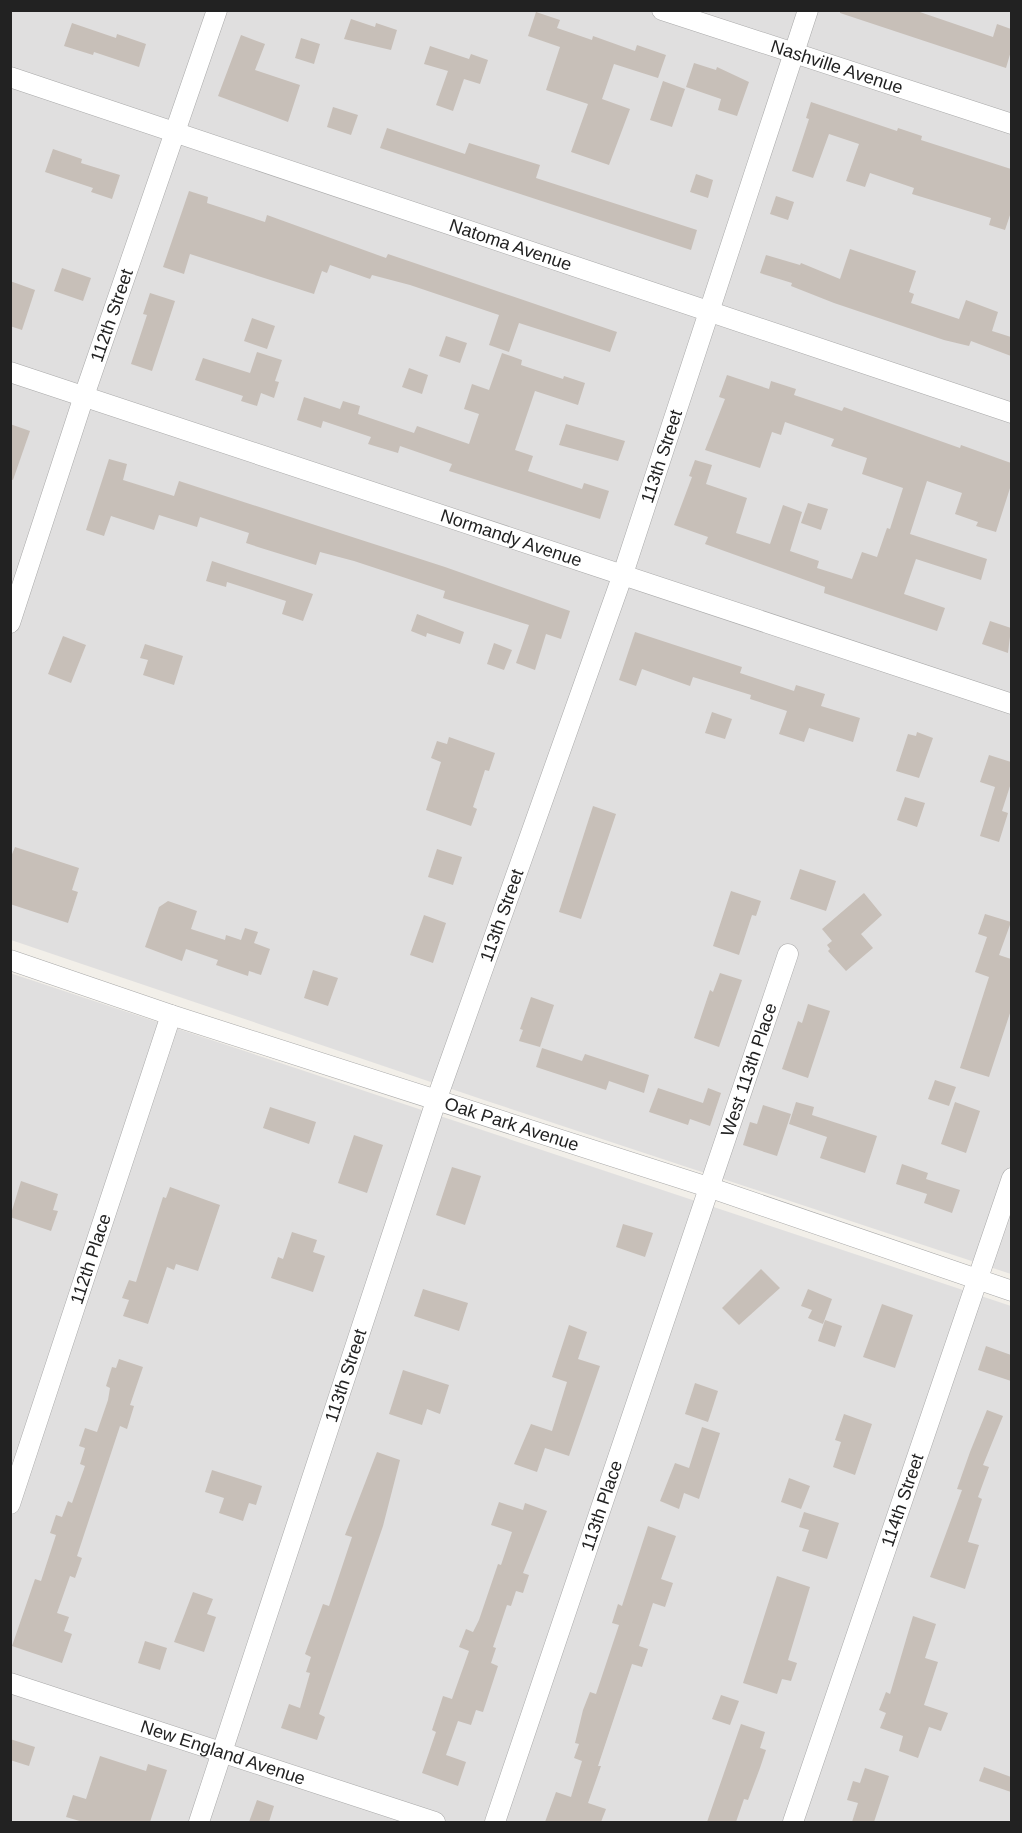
<svg xmlns="http://www.w3.org/2000/svg" width="1022" height="1833" font-family="Helvetica,sans-serif">
	<rect width="100%" height="100%" fill="#f2efe9"/>
	<g fill="#e0dfdf">
		<path d="M11 11H1011V1274L490 1102 11 940Z"/>
		<path d="M10 973 1011 1306V1822H11Z"/>
	</g>
	<g fill="#c7bfb8">
		<path d="M840 10H914L993 37 997 24 1011 29V51L1006 68 840 13Z"/>
		<path d="M536 12 560 20 557 28 592 40 593 36 635 51 637 45 666 55 658 78 614 64 602 99 630 109 609 165 571 152 588 104 546 90 560 47 528 36Z"/>
		<path d="M351 19 375 27 376 23 397 30 391 50 344 39Z"/>
		<path d="M72 23 116 38 117 34 146 44 139 67 94 52 93 55 64 46Z"/>
		<path d="M241 35 265 44 255 70 300 85 288 122 218 96Z"/>
		<path d="M301 38 320 44 314 64 295 58Z"/>
		<path d="M430 46 469 59 471 54 488 60 480 84 464 79 453 111 436 105 448 71 424 64Z"/>
		<path d="M694 63 716 70 717 67 749 82 737 116 718 110 721 99 686 87Z"/>
		<path d="M663 81 685 89 672 127 650 120Z"/>
		<path d="M811 102 897 131 898 128 922 136 921 140 1011 169V212L1005 230 989 225 991 218 912 194 914 188 870 173 865 187 846 181 859 144 829 134 813 178 792 171 809 119 806 118Z"/>
		<path d="M333 107 358 115 351 135 327 127Z"/>
		<path d="M387 128 465 154 469 143 540 165 536 178 697 230 691 250 380 148Z"/>
		<path d="M53 149 82 159 81 163 120 175 112 199 91 192 93 188 45 172Z"/>
		<path d="M696 174 713 180 708 198 690 192Z"/>
		<path d="M189 191 208 197 207 203 265 222 267 215 386 258 388 254 617 332 610 352 519 323 509 352 489 345 499 315 410 285 372 275 370 279 330 265 327 273 322 271 314 294 190 254 184 274 163 267Z"/>
		<path d="M776 196 794 202 788 220 770 214Z"/>
		<path d="M850 249 916 271 909 292 914 294 911 303 959 319 966 300 998 312 992 331 1011 337V356L971 341 969 346 944 340 834 303 791 286 792 283 760 273 766 255 800 265 801 263 840 279Z"/>
		<path d="M62 268 91 278 83 301 54 291Z"/>
		<path d="M10 281 35 290 22 330 10 326Z"/>
		<path d="M150 293 175 301 152 371 131 364 147 315 143 314Z"/>
		<path d="M252 318 275 326 267 349 244 341Z"/>
		<path d="M446 336 467 343 460 363 439 356Z"/>
		<path d="M257 352 282 360 275 381 279 382 274 398 261 393 257 406 241 401 243 396 195 380 203 358 250 373Z"/>
		<path d="M502 353 522 360 521 365 563 379 564 376 585 383 578 405 535 391 515 450 533 456 528 471 582 489 584 483 609 491 600 519 449 471 452 464 400 446 398 453 368 444 371 437 323 421 321 428 297 420 304 397 340 409 343 401 360 406 358 414 414 433 417 426 469 444 479 414 464 409 472 384 489 390Z"/>
		<path d="M409 368 428 375 422 394 402 387Z"/>
		<path d="M727 375 769 389 771 381 796 389 794 395 842 411 844 407 960 448 961 445 1011 463V485L996 532 976 526 978 522 955 514 962 493 927 481 910 534 987 559 981 580 916 559 904 594 945 608 937 631 824 593 825 587 705 544 708 537 674 525 692 477 689 476 695 460 712 465 706 484 747 498 736 533 770 544 783 505 802 512 790 551 819 561 817 568 852 579 862 552 877 557 887 528 890 529 903 488 862 474 867 458 831 446 834 439 785 422 781 435 772 432 760 468 705 450 725 399 719 397Z"/>
		<path d="M10 424 30 431 13 480 10 479Z"/>
		<path d="M566 424 625 441 618 461 559 445Z"/>
		<path d="M109 459 127 464 123 480 174 496 179 481 445 567 570 611 561 639 546 634 535 670 516 663 529 625 443 598 445 591 354 561 320 552 316 565 261 548 246 543 249 533 200 517 197 527 159 515 154 530 111 516 104 536 86 530Z"/>
		<path d="M808 503 828 509 821 530 801 523Z"/>
		<path d="M212 561 313 594 303 621 282 614 286 601 227 582 226 587 206 581Z"/>
		<path d="M417 614 464 632 460 644 427 633 426 637 411 631Z"/>
		<path d="M990 621 1011 628 1008 653 982 644Z"/>
		<path d="M635 632 742 667 740 673 794 691 796 685 825 694 821 706 860 718 853 742 809 728 804 742 779 734 787 711 750 699 751 695 693 677 690 686 642 669 636 686 619 680Z"/>
		<path d="M63 636 86 645 71 683 48 674Z"/>
		<path d="M494 643 512 650 504 670 487 664Z"/>
		<path d="M145 644 183 656 174 685 143 675 148 660 140 658Z"/>
		<path d="M712 712 732 719 725 739 705 733Z"/>
		<path d="M917 732 933 738 919 778 896 771 908 734 916 736Z"/>
		<path d="M449 737 495 753 489 771 485 770 473 807 477 809 471 826 426 810 441 762 431 758 437 741 447 744Z"/>
		<path d="M989 755 1011 762V783L1002 811 1008 813 999 842 980 836 995 787 980 782Z"/>
		<path d="M905 797 925 803 917 827 897 820Z"/>
		<path d="M593 806 616 814 581 919 559 912Z"/>
		<path d="M15 847 79 868 72 890 78 892 68 923 10 904V859Z"/>
		<path d="M437 849 462 857 453 885 428 877Z"/>
		<path d="M800 869 836 881 826 911 790 899Z"/>
		<path d="M731 891 761 901 756 916 752 915 739 955 713 946Z"/>
		<path d="M864 893 882 915 861 934 873 948 846 971 828 951 830 949 827 945 832 941 822 929Z"/>
		<path d="M168 901 197 911 191 929 225 940 226 935 241 940 245 928 258 932 254 943 270 949 261 975 249 971 248 976 216 965 218 960 186 949 182 961 145 947 159 907Z"/>
		<path d="M985 914 1011 922 999 955 1011 959V1010L989 1077 960 1068 989 977 975 972 987 937 978 934Z"/>
		<path d="M424 915 446 923 433 963 410 955Z"/>
		<path d="M313 970 338 978 328 1006 304 998Z"/>
		<path d="M720 973 742 980 719 1047 694 1038 710 990 713 992Z"/>
		<path d="M531 997 554 1005 540 1047 519 1041 523 1030 520 1029Z"/>
		<path d="M808 1004 830 1011 808 1078 782 1069 798 1021 802 1023Z"/>
		<path d="M542 1048 582 1061 585 1054 649 1075 644 1093 609 1081 606 1090 536 1067Z"/>
		<path d="M935 1080 956 1087 949 1106 928 1099Z"/>
		<path d="M658 1088 703 1103 708 1088 721 1093 710 1126 690 1119 688 1125 649 1112Z"/>
		<path d="M796 1102 814 1107 812 1115 877 1136 865 1173 820 1158 827 1137 789 1124Z"/>
		<path d="M955 1102 980 1111 966 1153 941 1144Z"/>
		<path d="M763 1105 791 1114 777 1156 743 1145 750 1122 757 1124Z"/>
		<path d="M270 1107 316 1122 309 1144 263 1128Z"/>
		<path d="M354 1135 383 1145 367 1193 338 1183Z"/>
		<path d="M902 1164 928 1173 926 1179 960 1190 952 1213 924 1203 927 1194 896 1184Z"/>
		<path d="M452 1167 481 1176 465 1225 436 1215Z"/>
		<path d="M21 1181 58 1194 53 1210 58 1211 51 1231 10 1217Z"/>
		<path d="M170 1187 220 1205 198 1271 176 1264 174 1270 167 1267 148 1324 123 1316 129 1300 122 1298 129 1280 136 1282 163 1197 166 1198Z"/>
		<path d="M623 1224 653 1233 645 1257 616 1247Z"/>
		<path d="M292 1232 317 1240 313 1252 325 1256 313 1292 271 1278 278 1257 283 1259Z"/>
		<path d="M761 1269 780 1288 739 1325 722 1308Z"/>
		<path d="M423 1289 468 1303 459 1331 414 1316Z"/>
		<path d="M808 1289 832 1299 823 1324 808 1318 812 1310 801 1306Z"/>
		<path d="M882 1304 913 1315 895 1368 863 1357Z"/>
		<path d="M825 1320 842 1326 835 1347 818 1341Z"/>
		<path d="M569 1325 587 1332 578 1359 600 1366 569 1456 545 1448 537 1472 514 1464 531 1424 552 1431 567 1382 552 1377Z"/>
		<path d="M986 1346 1011 1355V1381L978 1370Z"/>
		<path d="M119 1359 143 1367 130 1405 134 1406 127 1429 120 1426 77 1556 82 1558 75 1578 70 1576 57 1613 69 1617 64 1631 72 1634 62 1663 12 1646 35 1579 41 1581 56 1535 50 1533 56 1515 62 1517 68 1501 72 1503 85 1466 80 1464 85 1448 79 1446 85 1428 97 1432 108 1400 110 1388 106 1386 112 1367 116 1368Z"/>
		<path d="M403 1370 449 1385 440 1414 427 1409 422 1425 389 1414Z"/>
		<path d="M695 1383 718 1391 708 1422 685 1414Z"/>
		<path d="M987 1410 1003 1416 983 1465 989 1467 978 1497 982 1499 968 1542 979 1545 965 1589 930 1577 962 1490 957 1489 970 1452Z"/>
		<path d="M844 1414 872 1424 855 1475 833 1467 841 1442 835 1440Z"/>
		<path d="M702 1427 720 1433 699 1499 684 1493 679 1509 660 1501 675 1463 689 1468Z"/>
		<path d="M377 1452 400 1460 383 1526 319 1714 325 1717 317 1740 281 1728 289 1704 300 1708 310 1673 306 1672 311 1657 305 1654 323 1604 329 1606 352 1537 345 1535Z"/>
		<path d="M212 1470 262 1486 256 1505 249 1503 243 1521 219 1513 224 1498 205 1492Z"/>
		<path d="M789 1478 810 1486 801 1509 781 1502Z"/>
		<path d="M499 1502 523 1510 525 1503 547 1511 523 1573 529 1575 523 1593 516 1591 511 1606 507 1605 493 1647 496 1648 491 1663 498 1666 483 1712 476 1710 471 1725 458 1721 446 1755 466 1762 458 1786 422 1773 436 1732 432 1730 443 1696 452 1699 469 1651 459 1647 466 1629 473 1632 479 1620 498 1564 501 1565 512 1532 491 1525Z"/>
		<path d="M804 1512 839 1523 827 1559 802 1551 809 1530 799 1527Z"/>
		<path d="M648 1526 676 1536 661 1579 673 1583 665 1607 653 1603 639 1646 648 1649 642 1667 632 1664 598 1766H601L588 1803 606 1809 601 1822H545L556 1792 571 1797 582 1761 574 1758 579 1744 575 1743 583 1710 590 1692 596 1694 619 1625 612 1623 618 1604 622 1606Z"/>
		<path d="M777 1576 810 1587 788 1660 797 1663 791 1681 782 1679 777 1694 743 1683Z"/>
		<path d="M193 1592 213 1599 207 1614 216 1617 204 1652 174 1642Z"/>
		<path d="M913 1616 936 1624 925 1658 938 1662 924 1705 948 1713 941 1731 929 1727 918 1758 899 1751 903 1736 880 1728 886 1713 879 1710 886 1692 890 1694Z"/>
		<path d="M145 1641 167 1648 160 1670 138 1663Z"/>
		<path d="M721 1695 739 1701 730 1725 712 1719Z"/>
		<path d="M741 1724 765 1732 760 1748 766 1750 760 1768 748 1800 744 1799 736 1822H707Z"/>
		<path d="M10 1739 35 1747 29 1766 10 1760Z"/>
		<path d="M100 1756 146 1771 148 1764 167 1770 150 1822H83L66 1817 73 1795 86 1799Z"/>
		<path d="M984 1767 1011 1777V1792L979 1781Z"/>
		<path d="M865 1768 889 1776 874 1822H852L858 1803 847 1800 853 1781 860 1783Z"/>
		<path d="M257 1800 274 1806 269 1822H249Z"/>
	</g>
	<g fill="none" stroke-linecap="round" stroke-linejoin="round">
		<defs>
			<g id="minor">
				<path id="s1" d="M662 10 1012 124"/>
				<path id="s2" d="M10 77 1012 413"/>
				<path id="s3" d="M10 372 1012 704"/>
				<path id="s4" d="M10 623 84 396 217 10"/>
				<path id="s5" d="M10 960 171 1015 711 1188 1012 1291"/>
				<path id="s6" d="M10 1504 171 1015"/>
				<path id="s7" d="M10 1683 435 1822"/>
				<path id="s8" d="M199 1822 436 1101 623 574 808 10"/>
				<path id="s9" d="M495 1822 788 954"/>
				<path id="s10" d="M793 1822 1012 1178"/>
			</g>
		</defs>
		<use href="#minor" stroke="#a9a9a9" stroke-width="21"/>
		<use href="#minor" stroke="#fff" stroke-width="20"/>
	</g>
	<g text-anchor="middle" dominant-baseline="central" stroke-width="4.5" stroke-linejoin="round" paint-order="stroke">
		<g font-size="18" fill="#222" stroke="#fff">
			<text stroke="none"><textPath href="#s1" startOffset="184">Nashville Avenue</textPath></text>
			<text stroke="none"><textPath href="#s2" startOffset="528">Natoma Avenue</textPath></text>
			<text stroke="none"><textPath href="#s4" startOffset="324">112th Street</textPath></text>
			<text stroke="none"><textPath href="#s8" startOffset="1442">113th Street</textPath></text>
			<text stroke="none"><textPath href="#s3" startOffset="528">Normandy Avenue</textPath></text>
			<text stroke="none"><textPath href="#s8" startOffset="956">113th Street</textPath></text>
			<text stroke="none"><textPath href="#s9" startOffset="794">West 113th Place</textPath></text>
			<text stroke="none"><textPath href="#s5" startOffset="528">Oak Park Avenue</textPath></text>
			<text stroke="none"><textPath href="#s6" startOffset="258">112th Place</textPath></text>
			<text stroke="none"><textPath href="#s8" startOffset="470">113th Street</textPath></text>
			<text stroke="none"><textPath href="#s10" startOffset="340">114th Street</textPath></text>
			<text stroke="none"><textPath href="#s9" startOffset="334">113th Place</textPath></text>
			<text stroke="none"><textPath href="#s7" startOffset="224">New England Avenue</textPath></text>
		</g>
	</g>
	<rect width="1022" height="1833" fill="none" stroke="#222222" stroke-width="24"/>
</svg>
